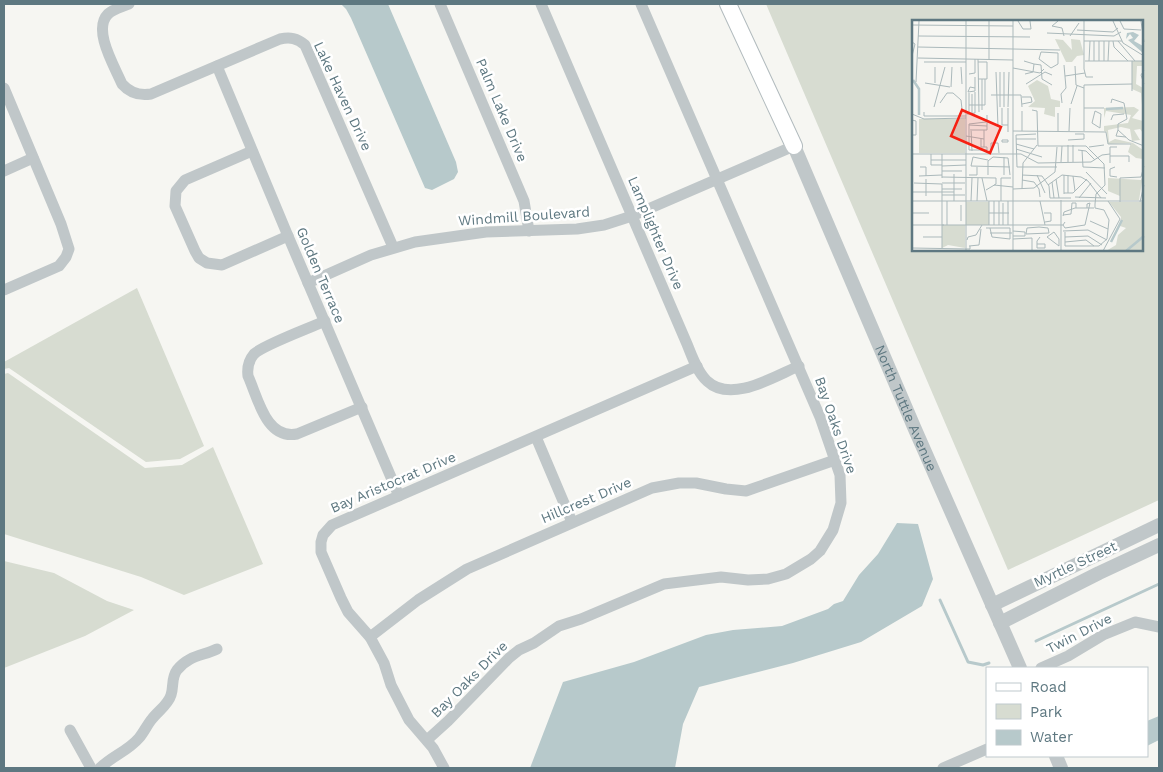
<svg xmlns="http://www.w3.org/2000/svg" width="1163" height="772" font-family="'Work Sans',sans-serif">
	<rect width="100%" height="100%" fill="#f6f6f2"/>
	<g fill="#d7dcd1" fill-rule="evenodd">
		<path d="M766 4H1159V500L1008 570ZM913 21H1142V250H913Z"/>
		<path d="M137 288 204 446 180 459 146 462 9 368 4 369V362Z"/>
		<path d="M8 373 145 468 182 465 213 447 263 564 184 595 141 577 4 534V374Z"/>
		<path d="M4 561 54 573 107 601 134 610 85 636 4 668Z"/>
	</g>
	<g fill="#b7c9cb">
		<path d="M341 4H388L456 162 458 172 454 179 432 190 425 188 351 18 346 9Z"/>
		<path d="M897 523 918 524 933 579 922 606 861 642 793 663 699 687 683 724 675 768H530L563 682 634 662 706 635 733 630 782 626 828 609 834 604 843 601 859 575 878 554Z"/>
		<path d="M1159 716V740L1147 746V721Z"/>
	</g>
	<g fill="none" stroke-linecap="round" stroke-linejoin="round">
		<g stroke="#b7c9cb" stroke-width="3">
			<path d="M940 600 968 662 983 665 989 663"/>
			<path d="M1036 641 1159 584"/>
		</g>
		<defs>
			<path id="secondary" d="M728 4 794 146"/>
		</defs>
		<use href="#secondary" stroke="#b2bbbe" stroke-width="18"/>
		<g stroke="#c0c7c9" stroke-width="11">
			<path d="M129 4C122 7 113 9 108 14 92 30 115 67 122 84 130 93 139 96 151 94L280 39C290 37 297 38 305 45L393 247"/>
			<path d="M440 4 524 201 529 231"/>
			<path d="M541 4 687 344C692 356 697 372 707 381 731 404 775 376 799 366"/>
			<path d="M217 66 288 236 399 496"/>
			<path d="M4 88 61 224 69 249 66 257 59 266 4 290"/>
			<path d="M252 151 185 180 176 191 175 206 195 251 199 258 207 263 222 265 288 236"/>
			<path d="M4 171 33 158"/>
			<path d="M308 283 371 255 415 242 486 232 577 229 604 225 632 216 794 146"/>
			<path d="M325 321C310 328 263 345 254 354 248 361 247 368 248 376 258 398 266 440 297 434L362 407"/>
			<path d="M536 437 572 522"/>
			<path d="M370 637 418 600 467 569 652 488 679 483H696L726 489 746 491 835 460"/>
			<path d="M1041 668 1068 656 1103 635 1135 622 1159 627"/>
			<path d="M70 730 91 768"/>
			<path d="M427 740 448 721 509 658 519 650 534 643 559 626 581 619 664 584 721 577 748 580 768 579 786 574 811 559 820 551 833 530 841 503 840 475 820 417 641 4"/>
			<path d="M100 768C112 756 128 751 139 738 144 732 147 725 152 719 158 711 168 705 171 695 174 686 171 678 177 670 189 655 203 656 217 649"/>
			<path d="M444 768 433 748 409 720 391 685 384 663 370 637 348 612 341 598 321 552V542L323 535 332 525 697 366"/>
			<path d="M943 768 987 749"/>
		</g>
		<g stroke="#c0c7c9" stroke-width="14">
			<path id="s1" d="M794 146 914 427 1020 668"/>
			<path d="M992 605 1159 525"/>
			<path d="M1000 623 1099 573 1159 545"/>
			<path d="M1056 756 1061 768"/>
		</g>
		<use href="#secondary" stroke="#fff" stroke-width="16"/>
	</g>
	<g text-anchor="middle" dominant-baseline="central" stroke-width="5" stroke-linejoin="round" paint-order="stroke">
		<g font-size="14" fill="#5e7881" stroke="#fff">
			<text transform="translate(343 96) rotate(65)">Lake Haven Drive</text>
			<text transform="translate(502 110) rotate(67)">Palm Lake Drive</text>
			<text transform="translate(524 216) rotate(-4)">Windmill Boulevard</text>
			<text transform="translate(656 233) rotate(67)">Lamplighter Drive</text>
			<text transform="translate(321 275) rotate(67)">Golden Terrace</text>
			<text stroke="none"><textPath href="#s1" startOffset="285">North Tuttle Avenue</textPath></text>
			<text transform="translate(836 425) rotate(71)">Bay Oaks Drive</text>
			<text transform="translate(393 482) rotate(-23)">Bay Aristocrat Drive</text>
			<text transform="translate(586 500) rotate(-23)">Hillcrest Drive</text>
			<text transform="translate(1075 564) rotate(-25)">Myrtle Street</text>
			<text transform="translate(1079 633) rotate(-27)">Twin Drive</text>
			<text transform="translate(469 679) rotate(-45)">Bay Oaks Drive</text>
		</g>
	</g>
	<g transform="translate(912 20)">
		<rect width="231" height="231" fill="#f6f6f2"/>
		<path d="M143 19 151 20 160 30 159 19 168 20 172 35 165 36 160 42H154ZM220 41H231V46H225L224 64 231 68 230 85 229 73 220 69ZM125 60 136 66 139 79 148 81V87H143V97L132 94 133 88 116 87 123 81 116 66ZM222 87 227 90 220 98 231 101V113L228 109 222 110 228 120 220 121 218 109 209 107 196 110 197 122 203 119 221 123 231 130V139L224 138 216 132 219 123 196 124 195 112 192 111V106L216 103 219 95 194 91 192 98V88ZM7 99H53V133H7ZM231 156 227 180H208V176L196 171V158L229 160ZM54 182H77V205H54ZM197 182H231V231H194L204 225 206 215 214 208 208 206 209 197ZM30 205H53V228L36 225 30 228Z" fill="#d7dcd1"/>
		<path d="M221 12 227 15 222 21 231 26V33L216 20 221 18 218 14 214 19 215 13Z" fill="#b7c9cb"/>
		<path fill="none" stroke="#b7c9cb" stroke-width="2.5" d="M1 60 7 69V95M194 89 211 88M199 222 210 200M214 231 232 216"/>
		<path fill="none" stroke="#abb9bb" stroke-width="1" d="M54 1V116L72 119M101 1V181M106 1 111 9H119L118 1M146 1 140 6 150 8 152 16M172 1V49L174 57H181M201 1 211 23 232 36M208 1 212 9 229 10M229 1 232 22M0 5 101 6M165 10 201 12 206 8M135 13 202 16 209 12M6 16 118 17M158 16 167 3M172 21H210M201 21 202 27 216 41M206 21 223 41M0 22 3 24 0 36M6 27 148 30M129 32 146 33V44L139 48 127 39ZM6 38 101 40M66 39 67 92M77 40V1M112 41 122 44 121 52 113 54M173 41H232M177 41 178 21M182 41V21M187 41V21M192 41V21M196 41 197 21M220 41V71M12 42H54M66 42H75V59H66M122 44 129 45 130 59 140 65M163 46 164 65 172 68M23 47V63M49 47 50 64M101 48 128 53 132 49M232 50 229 55 232 64M84 52 86 107M57 54 63 53V39M153 56 173 53M70 59V90M4 62 7 1M13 63 38 67M114 64 133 52 140 55M39 67 40 47M63 68 58 67 56 72 63 71V57M60 74V94M79 75H109L110 87M110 77H119L120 82 110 84M28 83 35 73H41L49 80 50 89M150 83 149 74 154 68 152 45M199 83 200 79 212 83 215 99 206 104V110L217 120 232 126M159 84 165 66M57 85H73V59M22 87 33 47M88 87V52M92 87V52M96 87 97 52M90 88V105H96M172 88H192M120 90 125 91 126 126H174L192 144 193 165 184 174 183 184V188L192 190 197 200 195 219 187 226H153V212M110 91V111M183 91 189 94 188 108 180 103ZM12 92V96H54M146 93V111M0 94 12 99 54 98M55 94 63 93V72M57 94V73M0 100 4 101V115H0M199 100 201 95 212 94M57 105 75 106M59 109 60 131M60 110H75V95M206 110 204 116 214 117M101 111 194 112 196 124H219M157 111 158 88M172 111V65L220 64M96 112V88M124 114 104 115 105 147H145M69 119V127H75V130H57V104L74 102M104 119H124M90 120H96V122H90ZM156 120 172 119V114H163M104 124 122 129M72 127V110M177 127 192 125M104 129 130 137M166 130 174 131 183 140M170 130 171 147 193 148M79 133V123H86L87 133M0 134H109L126 143 179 142 190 135 198 134M19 134V145H30M198 136H217V142M92 137V155M19 140H54M149 142 150 126M156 142V125M161 142V125M198 143V127H205M30 146 54 145M59 146 98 147M59 146 61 137 76 140M8 147H14V156M203 147 198 149V156L205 157M30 151H50M174 152 195 174M57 155H65V147M76 155V141L81 137 96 138 98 155M110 155 130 156 137 166 138 178H159M125 155 133 173M7 156 30 155M161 156 163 171M30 157 84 158V164L74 170M30 158V134M70 158 75 181M144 159 147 178M110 160 122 162 127 169 128 177M140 162 142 178M2 163 30 164M30 163H53M82 165 101 167M136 165 150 155 169 157 176 161 189 178M30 169H50M101 169 122 168 143 152 145 127M110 169 111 143 125 125M0 172H42M152 173H161L175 159M156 173V155M152 174V155M30 175H53M14 176V159M163 177 194 178M167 178 179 163M0 181H232M42 181V154M59 181 60 158M65 181 66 158M87 181V205M89 181V158H99M128 181 133 205M208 182V158L229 157 232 146M228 182 232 165M49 185V201M0 193H17M77 193H97M132 193H139V201L133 202M151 195 159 194 160 183H164V188M151 196 152 192 163 188H182M178 201 196 209M0 205H32M30 205H151L153 202M35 205V181M77 205V181M82 205V181M91 205V183M96 205V181M151 205 153 208 173 205 178 183 175 184V188M127 207 136 208 137 213 114 214 115 208ZM74 208H98V219L80 217 78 208M151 211 176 210 195 220M142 212 147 219V226L135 217ZM78 213H100M101 216H113V212L101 211M11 217H30M153 217 176 216 190 225M101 219 120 218V231M55 220 56 217 64 215 70 205M153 222 174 220 182 226M125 224H133V228H125V221L128 217M57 226 67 225 69 209M0 228 58 229V226M30 229V164M54 231V116M101 231V181M149 231V180M191 231 208 199 196 181"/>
		<path fill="#f62013" fill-opacity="0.15" stroke="#f62013" stroke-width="2.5" d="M50 90 89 107 78 133 39 116Z"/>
		<rect width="231" height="231" fill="none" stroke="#5e7881" stroke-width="2.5"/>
	</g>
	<rect width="1163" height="772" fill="none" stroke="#5e7881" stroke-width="10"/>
	<rect x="986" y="667" width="162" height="90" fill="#ffffff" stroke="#bfc9cd"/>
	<rect x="996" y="683" width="25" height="8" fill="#ffffff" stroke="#bfc9cd"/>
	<text x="1030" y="692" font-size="15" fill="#5e7881">Road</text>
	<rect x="996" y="704" width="25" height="15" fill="#d7dcd1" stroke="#bfc9cd"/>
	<text x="1030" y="717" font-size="15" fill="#5e7881">Park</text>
	<rect x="996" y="730" width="25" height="15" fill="#b7c9cb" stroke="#bfc9cd"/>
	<text x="1030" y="742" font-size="15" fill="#5e7881">Water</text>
</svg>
